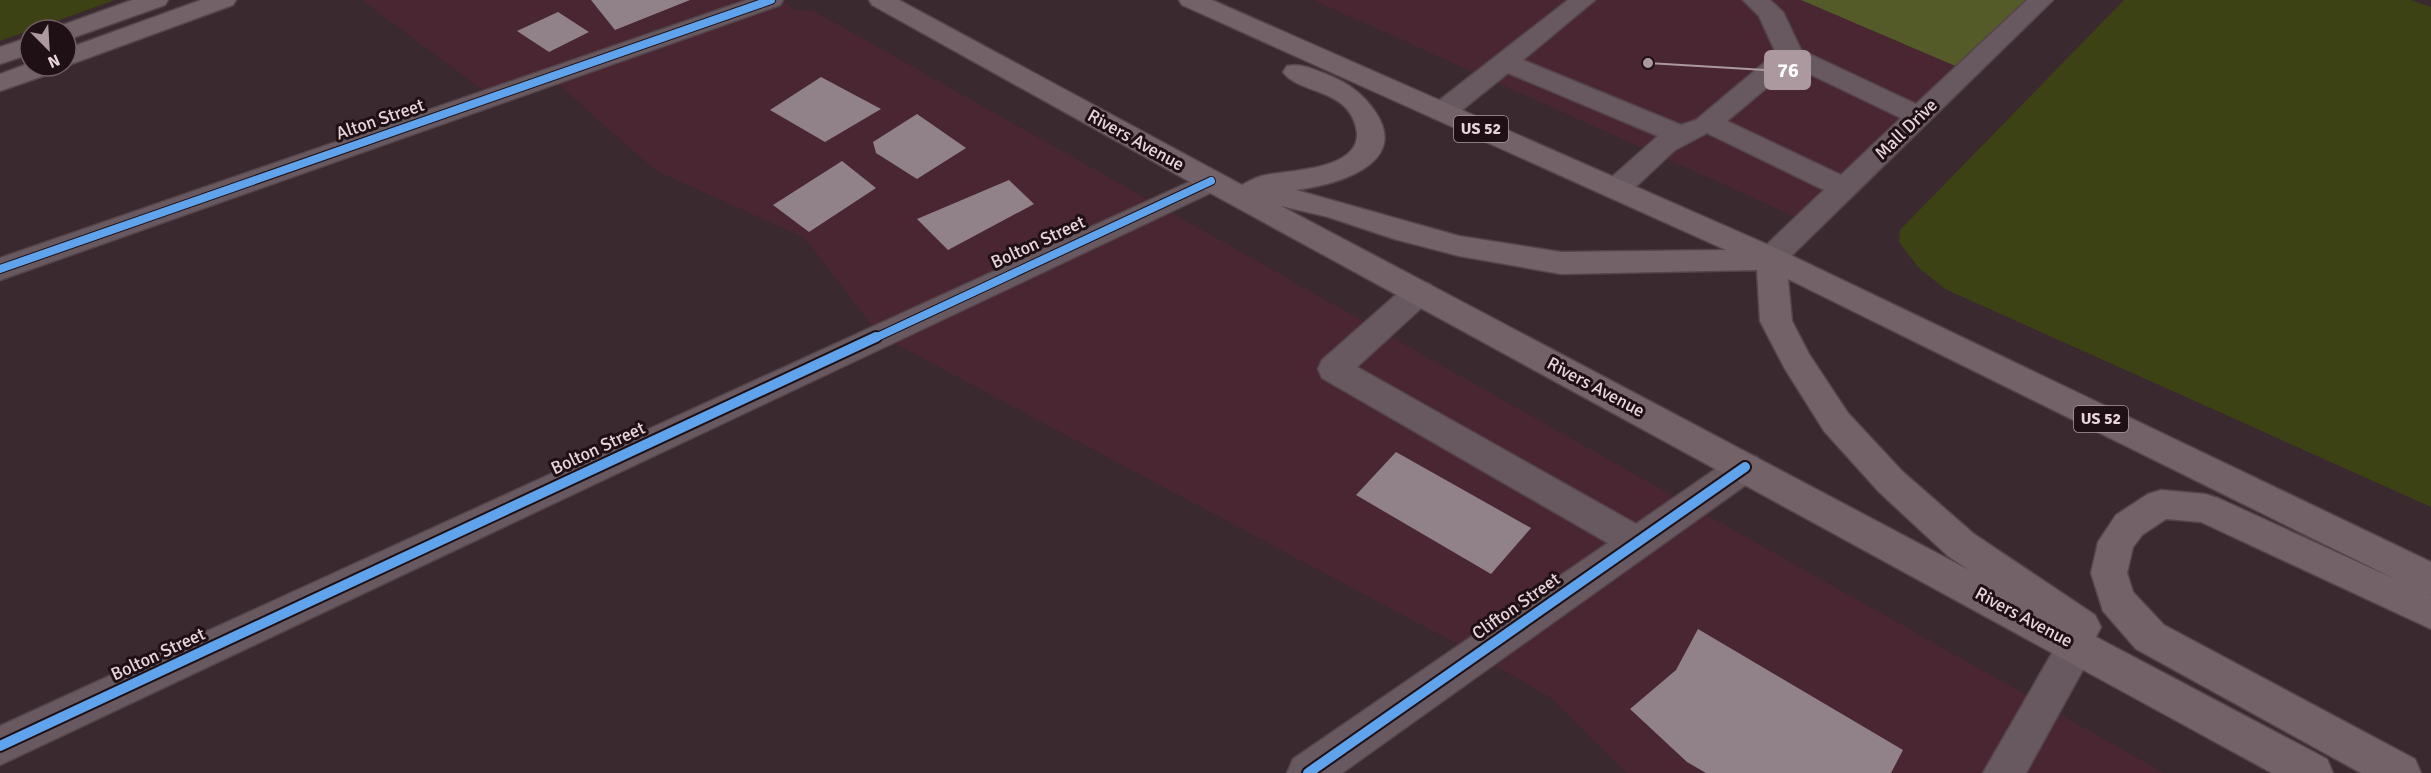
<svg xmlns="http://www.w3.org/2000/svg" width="2431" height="773" font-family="Signika,sans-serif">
	<rect width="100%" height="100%" fill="#3a292f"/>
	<g fill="#4a2633">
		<path d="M362 0H781L796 10 814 11 2164 773H1627L1551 698 1476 654 879 335 805 238 655 170 550 77 492 97Z"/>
		<path d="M1313 0H1801L1967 71 1807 222Z"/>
	</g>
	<g fill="#3d4214">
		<path d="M0 0H115L0 41Z"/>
		<path d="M2124 0H2411L2431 7V507L1945 289 1919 268 1899 242 1900 230Z"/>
	</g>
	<path fill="#545a28" d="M1801 0H2041L1967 71Z"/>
	<g fill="#91828a">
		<path d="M591 0H690L615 30Z"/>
		<path d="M558 12 589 32 549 52 517 31Z"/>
		<path d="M821 77 881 109 825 142 770 110Z"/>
		<path d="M917 114 966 148 917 179 876 153 873 142Z"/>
		<path d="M842 161 876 188 809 232 773 205Z"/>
		<path d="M1009 180 1034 204 948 250 917 219Z"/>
		<path d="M1396 452 1531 528 1491 574 1356 495Z"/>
		<path d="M1698 629 1903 750 1891 773H1706L1687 762 1630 709 1676 670Z"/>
	</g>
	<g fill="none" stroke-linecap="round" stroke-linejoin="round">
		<defs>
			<g id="minor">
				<path d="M747 0H783L780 5 0 280V258Z"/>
				<path d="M1568 0H1595L1523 60 1681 125 1696 120 1776 53 1759 16 1743 0H1770L1783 12 1801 50 1916 104 2027 0H2053L1782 265 1771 268 1760 265 1756 258 1760 251 1824 190 1707 133 1675 150 1626 196 1616 199 1606 196 1602 189 1606 182 1658 136 1508 73 1452 118 1442 120 1432 118 1428 112 1432 106ZM1793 66 1901 118 1841 175 1727 121Z"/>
				<path d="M1211 172 1221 174 1225 181 1221 188 0 765V726Z"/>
				<path d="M1419 281 1430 284 1435 292 1430 300 1357 367 1636 524 1733 457 1745 453 1757 457 1762 467 1757 477 1342 773H1287L1293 759 1608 543 1322 378 1318 369 1322 360 1408 284Z"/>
				<path d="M2077 629 2091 634 2096 646 2026 773H1983L2063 634Z"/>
			</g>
			<g id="major">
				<path d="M132 0H168L165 5 75 37 66 40V30H55L57 27Z"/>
				<path d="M201 0H236L233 5 66 66V49Z"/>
				<path d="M869 0H899L1242 185C1247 182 1259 176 1266 175 1291 170 1359 170 1357 133 1356 123 1352 115 1346 108 1330 90 1294 89 1283 72L1287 66C1301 63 1313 69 1326 74 1348 83 1363 93 1376 113 1410 165 1334 185 1296 190L1459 236 1561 252 1726 250 1182 5 1179 0H1212L1782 251 2431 562V595L2425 593 2431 595V629L2201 522 2166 519 2142 535 2133 547 2127 573 2133 592 2164 625 2415 759 2421 773H2361L2136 649 2103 611 2091 573 2098 542 2116 515 2148 494 2161 490 2205 494 2218 498 2397 580 1788 279 1792 321 1809 354 1848 413 1903 472 1974 534 2095 615 2101 627 2096 637 2327 759 2333 773H2272L1201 188 872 5ZM1281 206 1328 217 1394 239 1459 256 1561 274 1757 270 1760 321 1785 369 1824 431 1879 492 1948 556 1969 570Z"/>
				<path d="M30 37V54L0 64V47Z"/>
				<path d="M30 63V66H59L55 72 0 91V74Z"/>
			</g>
		</defs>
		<use href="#minor" stroke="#54454b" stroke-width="3"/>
		<use href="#major" stroke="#54454b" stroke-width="3"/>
		<use href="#minor" fill="#67595f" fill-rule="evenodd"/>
		<use href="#major" fill="#736369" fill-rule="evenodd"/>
		<defs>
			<g id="cycleway-far1">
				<path d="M0 269 771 0"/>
				<path d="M873 339 1211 181"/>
			</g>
			<g id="cycleway">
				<path d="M0 746 876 337"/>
				<path d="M1308 773 1745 467"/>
			</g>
		</defs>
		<use href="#cycleway-far1" stroke="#1e1015" stroke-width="10"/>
		<use href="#cycleway" stroke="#1e1015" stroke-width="14"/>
		<use href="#cycleway-far1" stroke="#60a3ed" stroke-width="8"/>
		<use href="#cycleway" stroke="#60a3ed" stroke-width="10"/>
	</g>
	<g text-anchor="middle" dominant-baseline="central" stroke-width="6" stroke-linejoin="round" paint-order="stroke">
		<g fill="#1e1015" stroke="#ad99a0" stroke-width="1.5">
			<rect x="1454" y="116" width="54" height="26" rx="4.5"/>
			<rect x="2074" y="406" width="54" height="26" rx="4.5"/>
		</g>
		<g font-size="16" font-weight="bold" fill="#ead4db">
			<text x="1481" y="129">US 52</text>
			<text x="2101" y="419">US 52</text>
		</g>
		<g font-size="18" fill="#ead4db" stroke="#1e1015">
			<text transform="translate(380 119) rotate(-19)">Alton Street</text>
			<text transform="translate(1906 129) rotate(-44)">Mall Drive</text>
			<text transform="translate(1136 140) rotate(29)">Rivers Avenue</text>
			<text transform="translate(1038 242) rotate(-25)">Bolton Street</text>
			<text transform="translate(1596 387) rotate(28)">Rivers Avenue</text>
			<text transform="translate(598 448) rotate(-25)">Bolton Street</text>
			<text transform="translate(1516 606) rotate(-35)">Clifton Street</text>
			<text transform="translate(2024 617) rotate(28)">Rivers Avenue</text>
			<text transform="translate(158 654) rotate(-25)">Bolton Street</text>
		</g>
	</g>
	<path fill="none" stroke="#ac989f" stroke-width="2" d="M1648 63L1765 70"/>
	<circle fill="#ac989f" stroke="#1e1015" stroke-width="2" cx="1648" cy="63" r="6"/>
	<rect fill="#ac989f" stroke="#ac989f" stroke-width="2" x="1765" y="51" width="45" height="38" rx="6"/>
	<g font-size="20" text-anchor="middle" font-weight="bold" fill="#fff">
		<text x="1788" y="77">76</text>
	</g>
	<g transform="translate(48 48) rotate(156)"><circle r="28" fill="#1e1015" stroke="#705e64" stroke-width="1.5"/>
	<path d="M0-4.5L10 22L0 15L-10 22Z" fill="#ac989f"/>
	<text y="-9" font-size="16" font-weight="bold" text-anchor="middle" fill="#ead4db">N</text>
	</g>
</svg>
